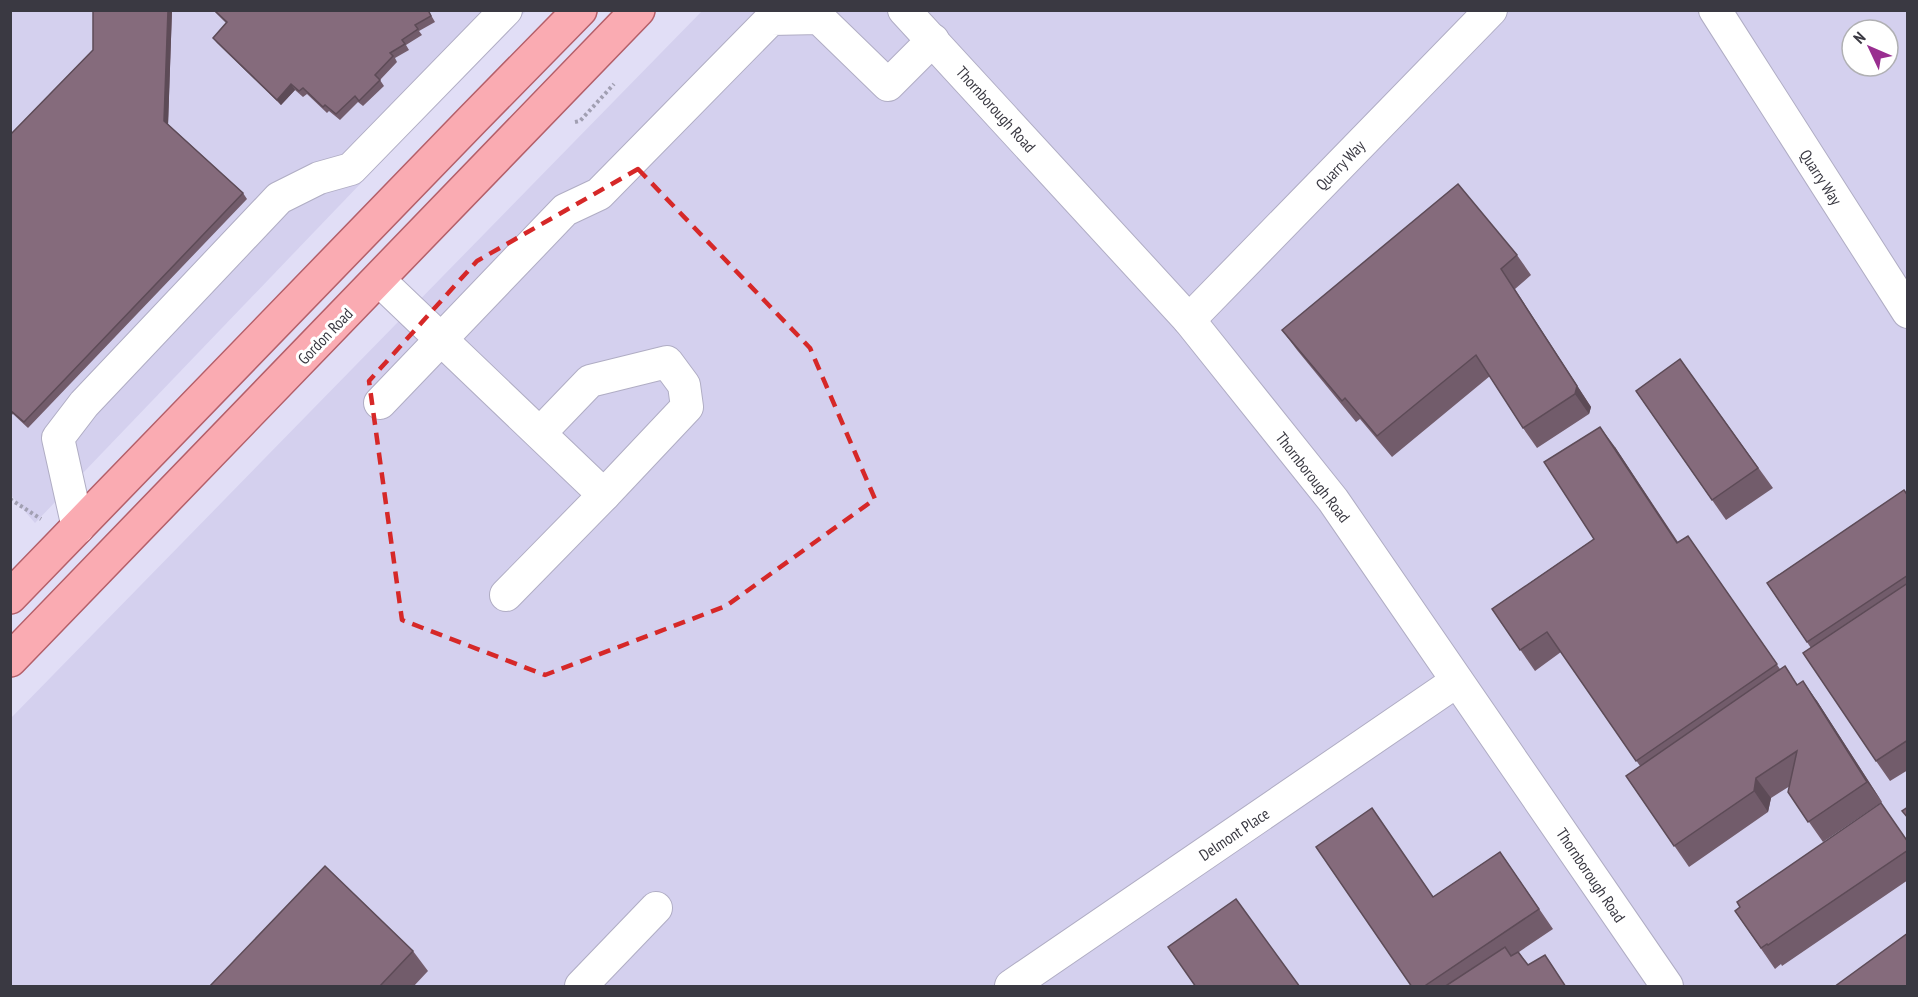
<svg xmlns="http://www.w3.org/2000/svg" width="1918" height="997" font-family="'PT Sans Narrow',sans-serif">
	<rect width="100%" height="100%" fill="#e1def6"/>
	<g fill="#d4d0ee" fill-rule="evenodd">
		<path d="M10 11H526L35 523 10 494Z"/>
		<path d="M702 11H1907V986H11L10 719ZM1852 30H1888V66H1852Z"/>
	</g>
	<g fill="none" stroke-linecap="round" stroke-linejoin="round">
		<defs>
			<g id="minor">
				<path d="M904 10 1189 320 1333 500 1667 986"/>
				<path d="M1715 10 1908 312"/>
				<path d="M379 280 604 495 687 407 684 385 667 362 590 381 540 433"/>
				<path d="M1189 320 1491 10"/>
				<path d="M380 403 565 210 599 194 771 19 819 18 888 85 933 40"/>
				<path d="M78 528 58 438 84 404 279 198 319 178 351 169 506 10"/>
				<path d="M506 595 604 495"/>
				<path d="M581 986 656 908"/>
				<path d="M1011 986 1457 681"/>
			</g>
			<g id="major">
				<path d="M10 597 472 120 580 10"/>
				<path d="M10 660 638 10"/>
			</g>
		</defs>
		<use href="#minor" stroke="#b0adc4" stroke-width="34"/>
		<use href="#major" stroke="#b45f69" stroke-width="36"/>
		<g stroke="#a19fb2" stroke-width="4" stroke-dasharray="3 3" stroke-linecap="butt">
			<path d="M867 10H869"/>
			<path d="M575 122 580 121 614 84"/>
			<path d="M10 499 41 519"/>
		</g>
		<use href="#minor" stroke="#fff" stroke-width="32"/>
		<use href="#major" stroke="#faabb2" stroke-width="33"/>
	</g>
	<g fill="#725c6b">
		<path d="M93 10H172L168 124 243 193 247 199 28 428 13 414 10 416V135L93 50Z"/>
		<path d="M213 10H428L435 22 419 31 422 35 406 45 409 50 395 58 397 62 380 80 384 86 363 106 358 102 340 120 329 111 327 113 307 94 303 97 295 90 281 105 217 43 213 38 226 23Z"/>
		<path d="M1517 255 1531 275 1515 289 1591 407 1589 414 1537 448 1523 428 1490 376 1392 457 1360 419 1356 422 1297 350 1282 330Z"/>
		<path d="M1680 359 1773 488 1726 520 1636 391Z"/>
		<path d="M1615 447 1678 542 1688 536 1780 669 1817 701 1882 802 1823 842 1788 792 1790 786 1771 798 1768 812 1689 867 1626 776 1640 766 1561 652 1535 671 1492 609 1594 539Z"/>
		<path d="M1908 496V770L1890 781 1876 761 1811 648 1767 583Z"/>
		<path d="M1908 842V880L1782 966 1781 964 1775 969 1735 911Z"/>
		<path d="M1500 852 1553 929 1519 952 1528 965 1567 987H1412L1433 897Z"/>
		<path d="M413 951 428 971 413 987H209Z"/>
	</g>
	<g fill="#5d4b57">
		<path d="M168 10H172L168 126 164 121Z"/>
		<path d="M291 84 295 90 281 105 277 100Z"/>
		<path d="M1501 269 1591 407 1589 414 1575 394Z"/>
		<path d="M1600 427 1615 447 1691 563 1677 543Z"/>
		<path d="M1803 681 1817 701 1882 802 1867 782Z"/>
		<path d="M1756 778 1771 798 1768 812 1754 791Z"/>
	</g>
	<g fill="#856b7c" stroke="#5d4b57" stroke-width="1.5">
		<path d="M93 10H168L164 121 243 193 24 422 10 410V135L93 50Z"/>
		<path d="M214 10H428L431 16 415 25 418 29 402 40 405 44 390 53 393 56 375 75 380 80 359 101 355 96 336 114 325 105 323 107 303 88 299 91 291 84 277 100 213 38 227 22Z"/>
		<path d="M1458 184 1517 255 1501 269 1577 386 1575 394 1523 428 1476 355 1377 436 1345 398 1342 401 1282 330Z"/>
		<path d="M1680 359 1758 468 1712 500 1636 391Z"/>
		<path d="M1600 427 1677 543 1688 536 1777 664 1636 761 1547 632 1520 650 1492 609 1594 539 1544 462Z"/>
		<path d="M1904 490 1908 496V575L1807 642 1767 583Z"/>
		<path d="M1908 583V740L1876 761 1803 653Z"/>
		<path d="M1785 666 1797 685 1803 681 1867 782 1808 822 1788 792 1797 751 1756 778 1754 791 1674 846 1626 776Z"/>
		<path d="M1881 803 1908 842V850L1768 945 1767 944 1761 948 1735 911 1740 907 1737 902Z"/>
		<path d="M1908 807V818L1902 811Z"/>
		<path d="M1372 808 1433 897 1500 852 1539 909 1423 987H1412L1316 847Z"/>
		<path d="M325 866 413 951 379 987H209Z"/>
		<path d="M1236 899 1300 987H1196L1168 947Z"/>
		<path d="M1908 933V987H1834Z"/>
		<path d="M1505 947 1511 956 1518 952 1528 965 1545 955 1566 987H1444Z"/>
	</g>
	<path fill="none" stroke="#d62828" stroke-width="4.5" stroke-dasharray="12 8" stroke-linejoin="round" d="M638 169 810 348 875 499 726 606 545 675 402 620 369 381 477 261Z"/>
	<g text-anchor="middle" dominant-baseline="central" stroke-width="6" stroke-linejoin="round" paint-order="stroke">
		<g font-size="16" fill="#3a3942" stroke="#fff">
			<text transform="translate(996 109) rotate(48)">Thornborough Road</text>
			<text transform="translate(1340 165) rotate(-46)">Quarry Way</text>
			<text transform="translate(1821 177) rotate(57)">Quarry Way</text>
			<text transform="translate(325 336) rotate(-46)">Gordon Road</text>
			<text transform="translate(1313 477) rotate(52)">Thornborough Road</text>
			<text transform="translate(1234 834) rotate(-34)">Delmont Place</text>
			<text transform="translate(1591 875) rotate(56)">Thornborough Road</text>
		</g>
	</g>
	<rect width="1918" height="997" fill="none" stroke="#3a3942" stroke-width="24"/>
	<g transform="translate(1870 48) rotate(314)"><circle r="28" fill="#ffffff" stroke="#b0b0b3" stroke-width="1.5"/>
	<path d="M0-4.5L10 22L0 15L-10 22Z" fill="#992e90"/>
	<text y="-9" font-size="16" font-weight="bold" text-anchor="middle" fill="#3a3942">N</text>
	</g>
</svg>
